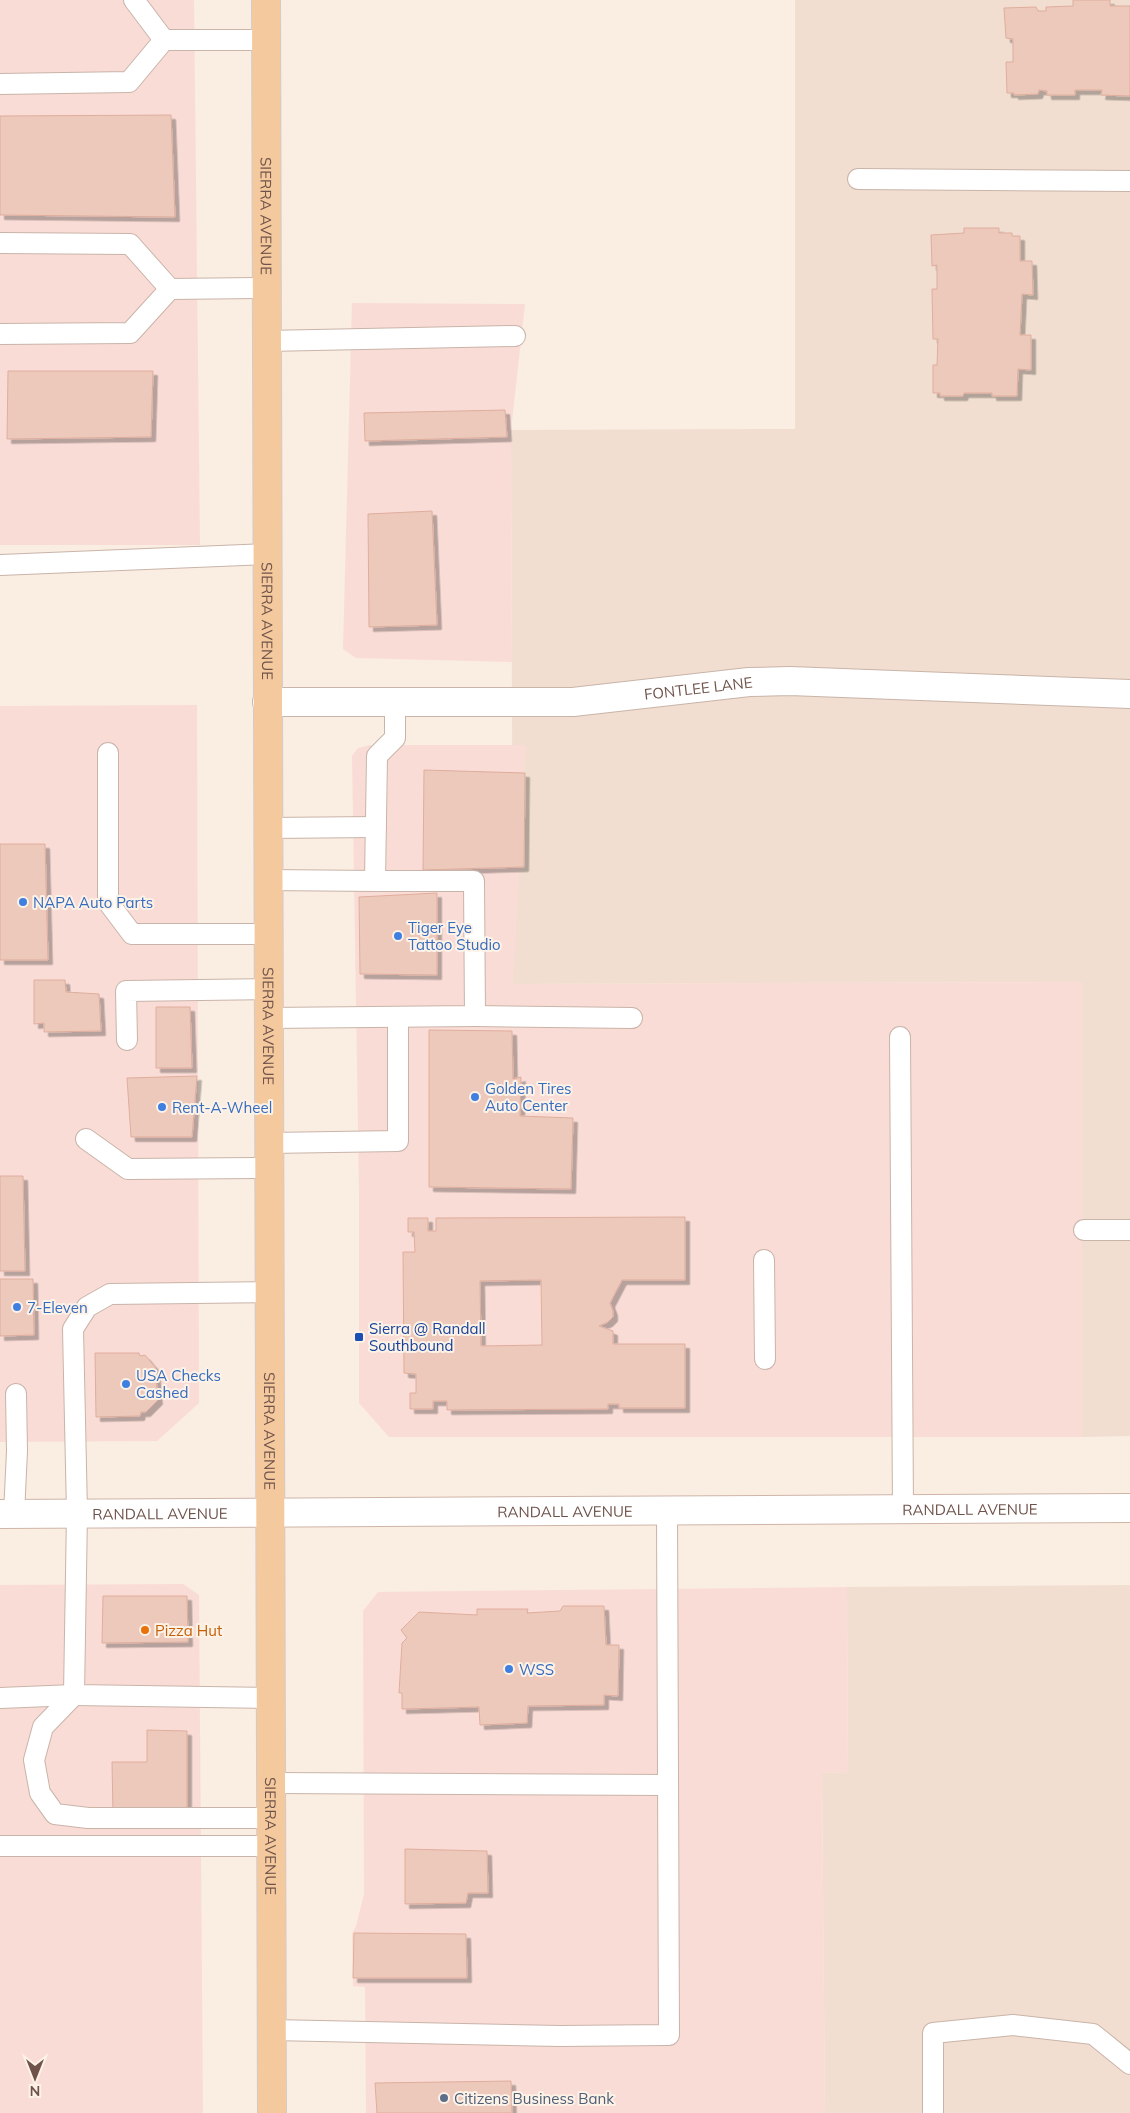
<svg xmlns="http://www.w3.org/2000/svg" width="1130" height="2113" font-family="Mulish,sans-serif">
	<defs>
		<filter id="shadow"><feDropShadow dx="4.5" dy="4.5" stdDeviation="0" flood-color="#0004"/></filter>
	</defs>
	<rect width="100%" height="100%" fill="#faede1"/>
	<g fill="#f1ded0">
		<path d="M795 0H1130V1436L1082 1437V982L513 984 511 430 795 429Z"/>
		<path d="M1130 1585V2113H825L822 1773 848 1772 847 1587Z"/>
	</g>
	<g fill="#fadcd6">
		<path d="M0 0H194L200 545H0Z"/>
		<path d="M352 303 525 304 511 430 512 662 356 658 343 649Z"/>
		<path d="M197 705 199 1403 157 1441 0 1442V706Z"/>
		<path d="M370 745H526L513 984 1082 982V1437H389L359 1403V1190L352 756 358 748Z"/>
		<path d="M183 1584 199 1595 203 2113H0V1585Z"/>
		<path d="M847 1587 848 1772 822 1773 825 2113H366L365 1987 353 1986 352 1933 356 1926 364 1894 363 1611 378 1592Z"/>
	</g>
	<g fill="#edc9bb" stroke="#dfad9d" fill-rule="evenodd" filter="url(#shadow)">
		<path d="M1073 0H1110V6H1130V96L1101 95 1102 90H1075V95H1047V91L1039 90 1038 94 1014 95V93H1007L1006 62H1013V39L1006 38 1004 8 1036 7 1038 11H1046V7L1073 6Z"/>
		<path d="M171 115 175 217 0 215V116Z"/>
		<path d="M964 228H999V233H1012V236H1020V261H1032L1033 295 1022 294 1020 335H1031V370L1018 369 1017 396H992V393H964L963 396H940V393H933V365H937L938 339H933L932 289H937V265L932 266 931 235 964 233Z"/>
		<path d="M8 371H153L151 437 7 439Z"/>
		<path d="M505 410 507 437 365 441 364 413Z"/>
		<path d="M432 511 437 625 369 627 368 514Z"/>
		<path d="M424 770 525 773 524 867 423 870Z"/>
		<path d="M0 844H45L48 960H0Z"/>
		<path d="M437 893V975L360 974 359 897Z"/>
		<path d="M34 980H65L66 992 99 994 101 1031 44 1032V1023L34 1024Z"/>
		<path d="M156 1007H190L192 1068H156Z"/>
		<path d="M429 1030 512 1031 513 1079 521 1077 520 1116 573 1118 571 1189 429 1187Z"/>
		<path d="M197 1076 192 1137H131L127 1078Z"/>
		<path d="M0 1176H23L25 1271H0Z"/>
		<path d="M685 1217V1280H622L610 1303 613 1311V1317L608 1322 599 1326 613 1331V1344H685V1408H619V1404H608V1409L447 1410V1401H433V1409H410V1393H416V1374L404 1373 403 1252H415L414 1232H408V1218H428V1231H436V1218ZM541 1280 542 1345 481 1346 480 1281Z"/>
		<path d="M0 1279H33L34 1335 0 1336Z"/>
		<path d="M95 1353H139L140 1356 145 1355 155 1367 158 1400 146 1412H141L140 1416 96 1417Z"/>
		<path d="M103 1596H187L188 1642 102 1643Z"/>
		<path d="M563 1606H604L606 1645H619L618 1696 604 1695V1705L528 1706 527 1723 480 1725 479 1707 402 1709V1693H399L402 1643 407 1638 401 1630 419 1612 477 1615V1609H528L527 1613 560 1611Z"/>
		<path d="M147 1730 187 1731V1815L113 1814 112 1762H147Z"/>
		<path d="M405 1849 487 1851 488 1893H468L466 1903 405 1904Z"/>
		<path d="M354 1933 466 1934 467 1978H353Z"/>
		<path d="M511 2081 512 2113H377L375 2083Z"/>
	</g>
	<g fill="none" stroke-linecap="round" stroke-linejoin="round">
		<defs>
			<g id="lane">
				<path d="M134 0 164 40H266"/>
				<path d="M0 84 129 82 164 40"/>
				<path d="M858 179 1130 181"/>
				<path d="M0 243 130 244 170 289"/>
				<path d="M0 334 130 333 170 289 266 288"/>
				<path d="M266 341 515 336"/>
				<path d="M0 565 267 554"/>
				<path d="M108 753V902L132 934H268"/>
				<path d="M268 828 376 827"/>
				<path d="M268 880 375 881"/>
				<path d="M475 1016 632 1018"/>
				<path d="M268 1018 475 1016 474 881H375L377 756 395 738V702"/>
				<path d="M900 1037 903 1509"/>
				<path d="M127 1040 126 991 268 989"/>
				<path d="M86 1139 128 1169 269 1168"/>
				<path d="M269 1143 398 1141V1018"/>
				<path d="M1084 1230H1130"/>
				<path d="M764 1260 765 1359"/>
				<path d="M269 1292 110 1294 87 1307 73 1329 77 1513 74 1695 271 1698"/>
				<path d="M14 1514 17 1451 16 1394"/>
				<path d="M74 1695 43 1727 34 1760 40 1793 55 1814 88 1818H271"/>
				<path d="M0 1698 74 1695"/>
				<path d="M271 1783 668 1785"/>
				<path d="M0 1846H272"/>
				<path d="M272 2030 560 2036 669 2035 667 1511"/>
				<path d="M933 2113V2033L1013 2025 1093 2034 1130 2064"/>
			</g>
			<g id="street">
				<path id="s1" d="M267 702H573L749 682 790 681 1130 694"/>
			</g>
			<g id="secondary">
				<path id="s2" d="M0 1514 1130 1508"/>
			</g>
			<g id="primary">
				<path id="s3" d="M266 0 272 2113"/>
			</g>
		</defs>
		<use href="#lane" stroke="#c9b4a9" stroke-width="22"/>
		<use href="#street" stroke="#c9b4a9" stroke-width="30"/>
		<use href="#secondary" stroke="#cfb5a9" stroke-width="30"/>
		<use href="#primary" stroke="#d4cbc9" stroke-width="30"/>
		<use href="#lane" stroke="#fff" stroke-width="20"/>
		<use href="#street" stroke="#fff" stroke-width="28"/>
		<use href="#secondary" stroke="#fff" stroke-width="28"/>
		<use href="#primary" stroke="#f5c99e" stroke-width="28"/>
	</g>
	<g fill="#3f7fe0" stroke="#fdf2e7" stroke-width="2">
		<circle cx="23" cy="902" r="5"/>
		<circle cx="398" cy="936" r="5"/>
		<circle cx="475" cy="1097" r="5"/>
		<circle cx="162" cy="1107" r="5"/>
		<circle cx="17" cy="1307" r="5"/>
		<circle cx="126" cy="1384" r="5"/>
		<circle cx="509" cy="1669" r="5"/>
	</g>
	<rect fill="#1a4fb4" stroke="#fdf2e7" stroke-width="2" x="354" y="1332" width="10" height="10" rx="2.5"/>
	<circle fill="#e8710a" stroke="#fdf2e7" stroke-width="2" cx="145" cy="1630" r="5"/>
	<circle fill="#5c6f8a" stroke="#fdf2e7" stroke-width="2" cx="444" cy="2098" r="5"/>
	<g text-anchor="middle" dominant-baseline="central" stroke-width="4" stroke-linejoin="round" paint-order="stroke">
		<g font-size="15" fill="#6f534a" stroke="#fdf2e7">
			<text stroke="none"><textPath href="#s3" startOffset="216">SIERRA AVENUE</textPath></text>
			<text stroke="none"><textPath href="#s3" startOffset="621">SIERRA AVENUE</textPath></text>
			<text stroke="none"><textPath href="#s1" startOffset="432">FONTLEE LANE</textPath></text>
			<text stroke="none"><textPath href="#s3" startOffset="1026">SIERRA AVENUE</textPath></text>
			<text stroke="none"><textPath href="#s3" startOffset="1431">SIERRA AVENUE</textPath></text>
			<text stroke="none"><textPath href="#s2" startOffset="970">RANDALL AVENUE</textPath></text>
			<text stroke="none"><textPath href="#s2" startOffset="565">RANDALL AVENUE</textPath></text>
			<text stroke="none"><textPath href="#s2" startOffset="160">RANDALL AVENUE</textPath></text>
			<text stroke="none"><textPath href="#s3" startOffset="1836">SIERRA AVENUE</textPath></text>
		</g>
		<g font-size="15" fill="#366cbe" stroke="#fdf2e7" text-anchor="start">
			<text x="33" y="902">NAPA Auto Parts</text>
			<text x="408" y="927">Tiger Eye<tspan x="408" dy="17">Tattoo Studio</tspan></text>
			<text x="485" y="1088">Golden Tires<tspan x="485" dy="17">Auto Center</tspan></text>
			<text x="172" y="1107">Rent-A-Wheel</text>
			<text x="27" y="1307">7-Eleven</text>
			<text x="136" y="1375">USA Checks<tspan x="136" dy="17">Cashed</tspan></text>
			<text x="519" y="1669">WSS</text>
		</g>
		<g font-size="15" fill="#164399" stroke="#fdf2e7" text-anchor="start">
			<text x="369" y="1328">Sierra @ Randall<tspan x="369" dy="17">Southbound</tspan></text>
		</g>
		<g font-size="15" fill="#c56008" stroke="#fdf2e7" text-anchor="start">
			<text x="155" y="1630">Pizza Hut</text>
		</g>
		<g font-size="15" fill="#4e5e75" stroke="#fdf2e7" text-anchor="start">
			<text x="454" y="2098">Citizens Business Bank</text>
		</g>
	</g>
	<g transform="translate(35 2078) rotate(180)" stroke="#fdf2e7" stroke-width="4" paint-order="stroke">
	<path d="M0-4L9 19L0 12L-9 19Z" fill="#6f534a"/>
	<text y="-8" font-size="14" font-weight="bold" text-anchor="middle" fill="#6f534a">N</text>
	</g>
</svg>
